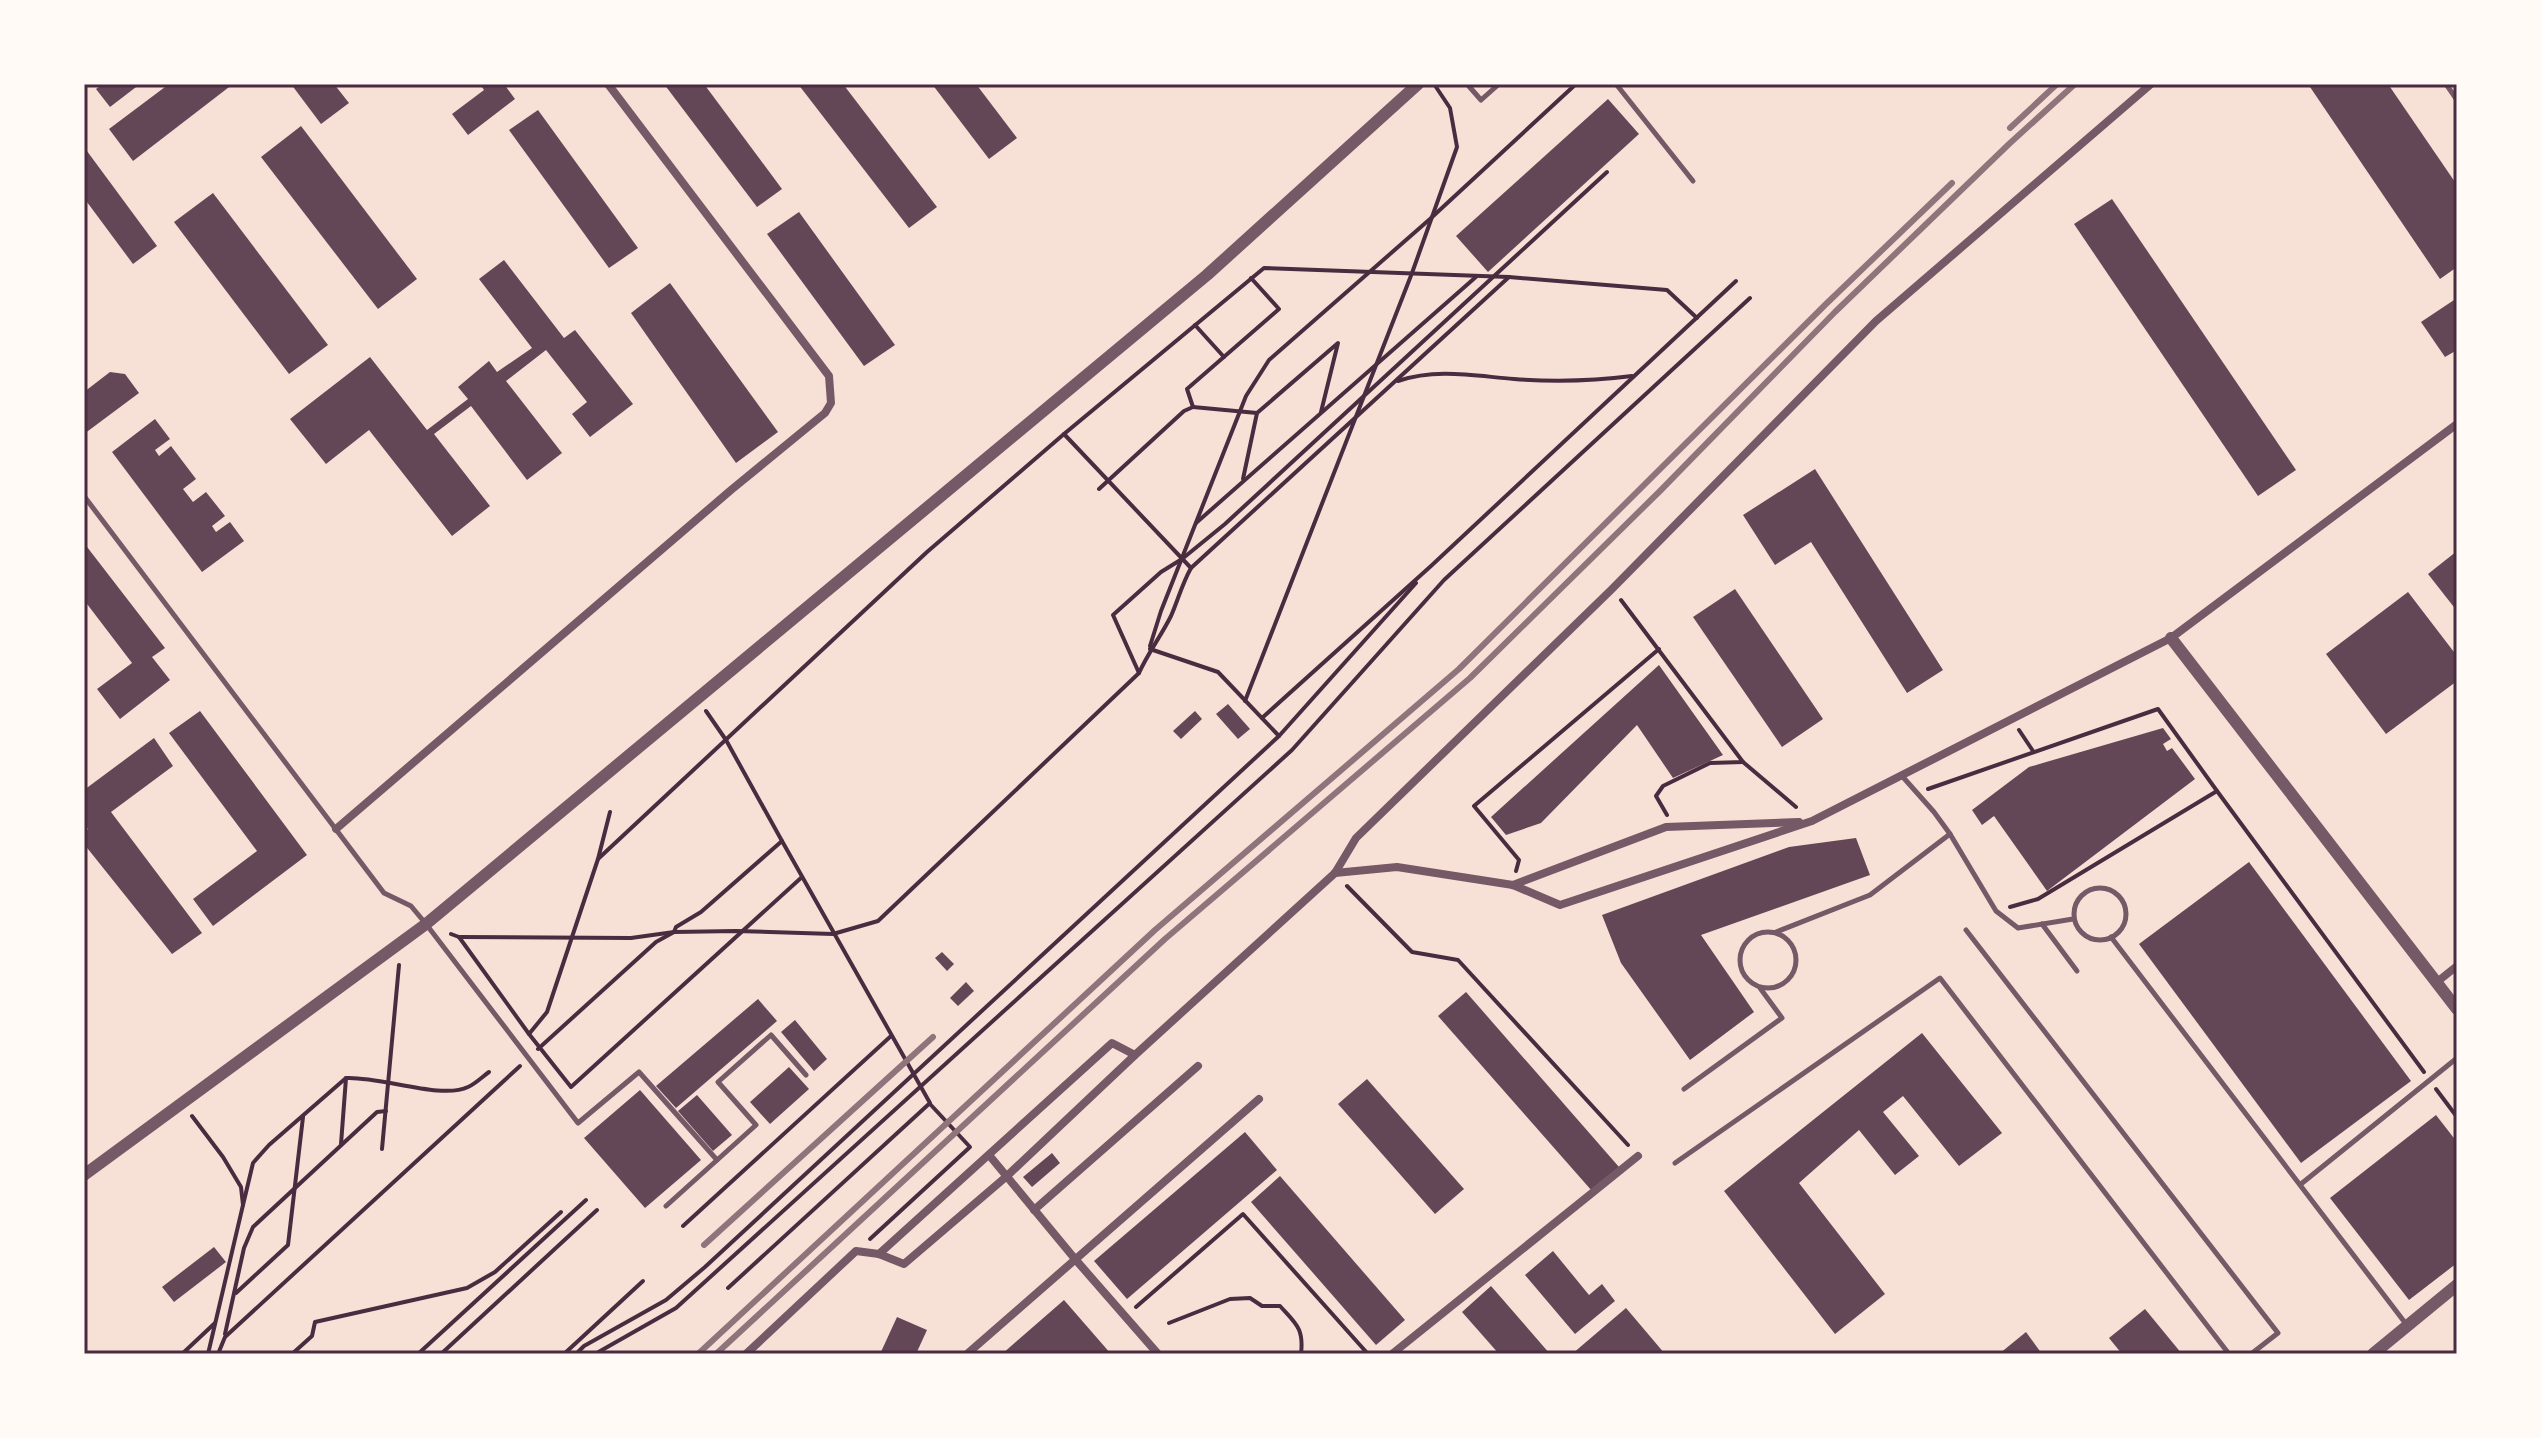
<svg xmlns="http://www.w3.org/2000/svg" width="2541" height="1438" font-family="Montserrat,sans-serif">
	<rect width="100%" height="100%" fill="#f7e1d7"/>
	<g fill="#644757">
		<path d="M103 84H140L110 107 96 89Z"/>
		<path d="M169 84H233L133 161 109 129Z"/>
		<path d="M291 84H334L349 103 321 124Z"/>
		<path d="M480 84H504L515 99 468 135 452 114 484 90Z"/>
		<path d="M664 84H704L782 189 757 207Z"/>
		<path d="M798 84H843L937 207 909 228Z"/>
		<path d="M932 84H976L1017 138 989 159Z"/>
		<path d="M2308 84H2388L2457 185V267L2440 279Z"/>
		<path d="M1608 99 1639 134 1488 272 1456 236Z"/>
		<path d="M538 110 638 248 609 268 509 130Z"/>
		<path d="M301 126 417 279 378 309 261 157Z"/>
		<path d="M84 147 157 246 133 264 84 198Z"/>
		<path d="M213 193 328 345 289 374 174 222Z"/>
		<path d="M2112 199 2296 470 2258 496 2074 224Z"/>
		<path d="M799 212 895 345 864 366 767 234Z"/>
		<path d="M504 260 564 338 575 330 633 404 590 437 572 414 587 402 546 350 506 381 562 453 527 480 471 406 434 434 490 506 452 536 369 430 326 464 290 419 370 357 427 430 468 399 458 387 489 361 497 372 532 348 479 279Z"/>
		<path d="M670 283 778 432 736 463 631 313Z"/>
		<path d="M2457 298V350L2445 357 2421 322Z"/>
		<path d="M110 372 125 374 139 393 84 434V392Z"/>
		<path d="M155 419 170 439 155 450 159 456 171 446 196 479 183 489 193 502 206 492 225 516 212 526 216 532 230 522 244 541 202 572 112 452Z"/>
		<path d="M1815 469 1943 670 1907 693 1811 542 1775 565 1743 515Z"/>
		<path d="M84 543 165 648 152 657 170 680 120 719 97 689 132 663 84 600Z"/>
		<path d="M2457 551V611L2428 574Z"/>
		<path d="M1735 589 1823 719 1782 747 1693 617Z"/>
		<path d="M2408 592 2457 656V681L2386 734 2326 654Z"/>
		<path d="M1659 665 1723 755 1673 778 1637 725 1541 823 1506 835 1491 817Z"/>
		<path d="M1228 704 1250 729 1238 739 1216 714Z"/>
		<path d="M200 711 307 855 213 926 193 899 257 851 169 733Z"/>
		<path d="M1195 711 1202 719 1181 739 1173 731Z"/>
		<path d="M2163 728 2171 739 2163 744 2167 751 2172 748 2195 779 2047 891 1994 816 1982 825 1972 810 2029 767Z"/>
		<path d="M154 738 173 766 111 812 202 933 172 954 84 844V833L88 829 84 824V790Z"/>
		<path d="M1856 838 1870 875 1701 935 1754 1012 1690 1060 1621 963 1602 915 1789 847Z"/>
		<path d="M2249 862 2411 1081 2301 1163 2139 944Z"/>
		<path d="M942 952 954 964 947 971 935 958Z"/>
		<path d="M966 982 974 991 958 1006 950 998Z"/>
		<path d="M1466 992 1619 1167 1592 1191 1438 1016Z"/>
		<path d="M758 999 777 1021 676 1108 656 1086Z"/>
		<path d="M795 1020 827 1059 814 1071 781 1032Z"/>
		<path d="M1922 1033 2002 1133 1959 1166 1903 1096 1883 1112 1919 1156 1895 1175 1859 1130 1799 1183 1885 1294 1835 1334 1724 1191Z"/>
		<path d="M789 1067 809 1089 770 1124 750 1102Z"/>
		<path d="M1367 1079 1464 1189 1435 1214 1338 1104Z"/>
		<path d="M640 1090 701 1160 645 1208 584 1138Z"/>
		<path d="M697 1095 732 1135 713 1151 678 1111Z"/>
		<path d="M2436 1115 2457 1142V1263L2409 1300 2330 1198Z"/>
		<path d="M1245 1132 1277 1170 1127 1299 1094 1261Z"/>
		<path d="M1052 1153 1060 1163 1032 1187 1023 1177Z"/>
		<path d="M1280 1176 1405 1320 1376 1345 1251 1202Z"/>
		<path d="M214 1247 226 1262 174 1302 162 1287Z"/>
		<path d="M1553 1251 1589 1295 1602 1284 1615 1301 1575 1334 1525 1275Z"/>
		<path d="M1491 1286 1550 1354H1499L1462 1312Z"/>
		<path d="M1064 1300 1111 1354H1002Z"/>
		<path d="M1626 1308 1665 1354H1572Z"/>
		<path d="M2145 1309 2182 1354H2122L2109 1338Z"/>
		<path d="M897 1317 927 1330 916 1354H880Z"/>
		<path d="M2026 1332 2042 1354H1999Z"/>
	</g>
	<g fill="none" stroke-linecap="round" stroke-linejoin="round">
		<g stroke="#4a2c40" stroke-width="4">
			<path d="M1195 325 1224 357"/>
			<path d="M1398 381C1437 368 1475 376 1514 379 1554 382 1593 381 1632 376"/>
			<path d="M1193 407 1257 413 1338 343 1321 412"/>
			<path d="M1064 434 1191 568"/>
			<path d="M1243 479 1257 413"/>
			<path d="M1099 489 1184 411 1193 407 1187 389 1279 309 1251 278"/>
			<path d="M1196 523 1477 276"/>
			<path d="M1621 600 1743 762 1710 763 1663 786 1656 796 1667 815"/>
			<path d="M1150 646 1161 611 1246 396 1269 360 1430 219 1576 84"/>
			<path d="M1150 649 1218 672 1279 736 1416 583"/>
			<path d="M1139 673 1113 615 1161 572 1182 559 1225 524 1607 172"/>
			<path d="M1245 701 1412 273 1457 147 1450 108 1434 84"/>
			<path d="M706 711 726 740 782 841"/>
			<path d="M1262 718 1431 566 1736 281"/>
			<path d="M2019 730 2033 751"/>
			<path d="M1743 762 1796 807"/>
			<path d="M1928 789 2158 709 2217 791"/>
			<path d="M598 859 927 552 1064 434 1264 268 1509 277 1667 290 1697 318"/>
			<path d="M1516 871 1519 860 1474 806 1659 649"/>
			<path d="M1347 886 1412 952 1458 960 1628 1145"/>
			<path d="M2010 907 2038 899 2217 791 2424 1072"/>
			<path d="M451 934 459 937 529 1034 571 1087 802 877"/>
			<path d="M459 937 631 938 674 932 736 931 833 934 878 921 1139 673C1148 653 1161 636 1171 616 1178 600 1182 584 1191 568L1509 277"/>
			<path d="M529 1034 547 1012 598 859 610 812"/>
			<path d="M538 1049 656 942 674 932 676 927 701 912 782 841 930 1103 728 1288"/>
			<path d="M2436 1089 2457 1117"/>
			<path d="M192 1116 223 1157 241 1187 243 1205 208 1354"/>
			<path d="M341 1144 346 1078"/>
			<path d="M382 1149 399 965"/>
			<path d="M243 1205 253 1163 269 1145 346 1078C380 1076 442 1100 468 1087 475 1084 482 1077 489 1072"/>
			<path d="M683 1226 891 1036"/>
			<path d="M870 1239 970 1147 930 1104"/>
			<path d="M236 1293 288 1245 303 1117"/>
			<path d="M1136 1307 1243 1214 1368 1354"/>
			<path d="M1169 1323 1230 1299 1250 1298 1262 1306H1280C1296 1324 1304 1328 1301 1354"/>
			<path d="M225 1334 244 1248 253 1227 377 1112 386 1111"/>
			<path d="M182 1354 215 1323"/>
			<path d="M218 1354 225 1337 520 1066"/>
			<path d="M292 1354 312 1336 315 1322 467 1288 495 1272 561 1212"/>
			<path d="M418 1354 586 1200"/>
			<path d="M441 1354 597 1210"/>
			<path d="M564 1354 643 1281"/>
			<path d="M576 1354 584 1346 666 1300 705 1267 1279 736"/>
			<path d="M595 1354 676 1308 1292 750 1444 580 1750 298"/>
		</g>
		<g stroke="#755966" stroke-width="5">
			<path d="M1467 84 1481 100 1499 84"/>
			<path d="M1616 84 1693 181"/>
			<path d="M2446 84 2457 100"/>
			<path d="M84 496 384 893 411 906 426 924 578 1123 639 1072 717 1160"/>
			<path d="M1902 776 1934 812 1950 834 1996 911 2018 928 2073 919"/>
			<circle cx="2100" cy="914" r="26"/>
			<path d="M2042 924 2077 971"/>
			<path d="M1966 930 2278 1333 2251 1354"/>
			<path d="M1776 932 1870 895 1950 834"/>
			<circle cx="1768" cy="960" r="28"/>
			<path d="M2111 937 2406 1324"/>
			<path d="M1684 1089 1782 1018 1760 988"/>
			<path d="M1675 1163 1940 978 2229 1354"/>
			<path d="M2301 1184 2457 1058"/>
			<path d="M666 1206 756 1125 718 1082 771 1035 806 1075"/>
		</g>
		<g stroke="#755966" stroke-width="8">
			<path d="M336 829 731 490 825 413 831 403 829 376 608 84"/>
			<path d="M1335 873 1397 867 1513 885 1560 905 1812 821 2171 638 2457 424"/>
			<path d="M1513 885 1666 827 1799 822"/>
			<path d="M2437 982 2457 966"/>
			<path d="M989 1155 1075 1259 1158 1354"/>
			<path d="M1034 1210 1198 1066"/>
			<path d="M879 1254 1112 1043 1135 1055"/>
			<path d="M746 1354 856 1251 879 1254 904 1264 1007 1176 1135 1055 1335 873 1356 838 1612 589 1876 321 2151 84"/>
			<path d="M967 1354 1259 1099"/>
			<path d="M1392 1354 1638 1156"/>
		</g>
		<g stroke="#755966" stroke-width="12">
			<path d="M2171 638 2457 1009"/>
			<path d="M84 1175 426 924 1207 275 1418 84"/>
			<path d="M2373 1354 2457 1285"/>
		</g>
		<g stroke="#8f747c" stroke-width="6">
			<path d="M2010 128 2057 84"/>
			<path d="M704 1245 933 1037"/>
			<path d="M698 1354 1155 930 1459 669 1826 304 1952 183"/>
			<path d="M716 1354 1165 939 1470 678 1660 491 1835 312 2009 144 2075 84"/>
		</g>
	</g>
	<rect width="2541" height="1438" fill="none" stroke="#fffaf5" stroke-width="172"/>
	<rect x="86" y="86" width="2369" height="1266" fill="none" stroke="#4a2c40" stroke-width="3"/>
</svg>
